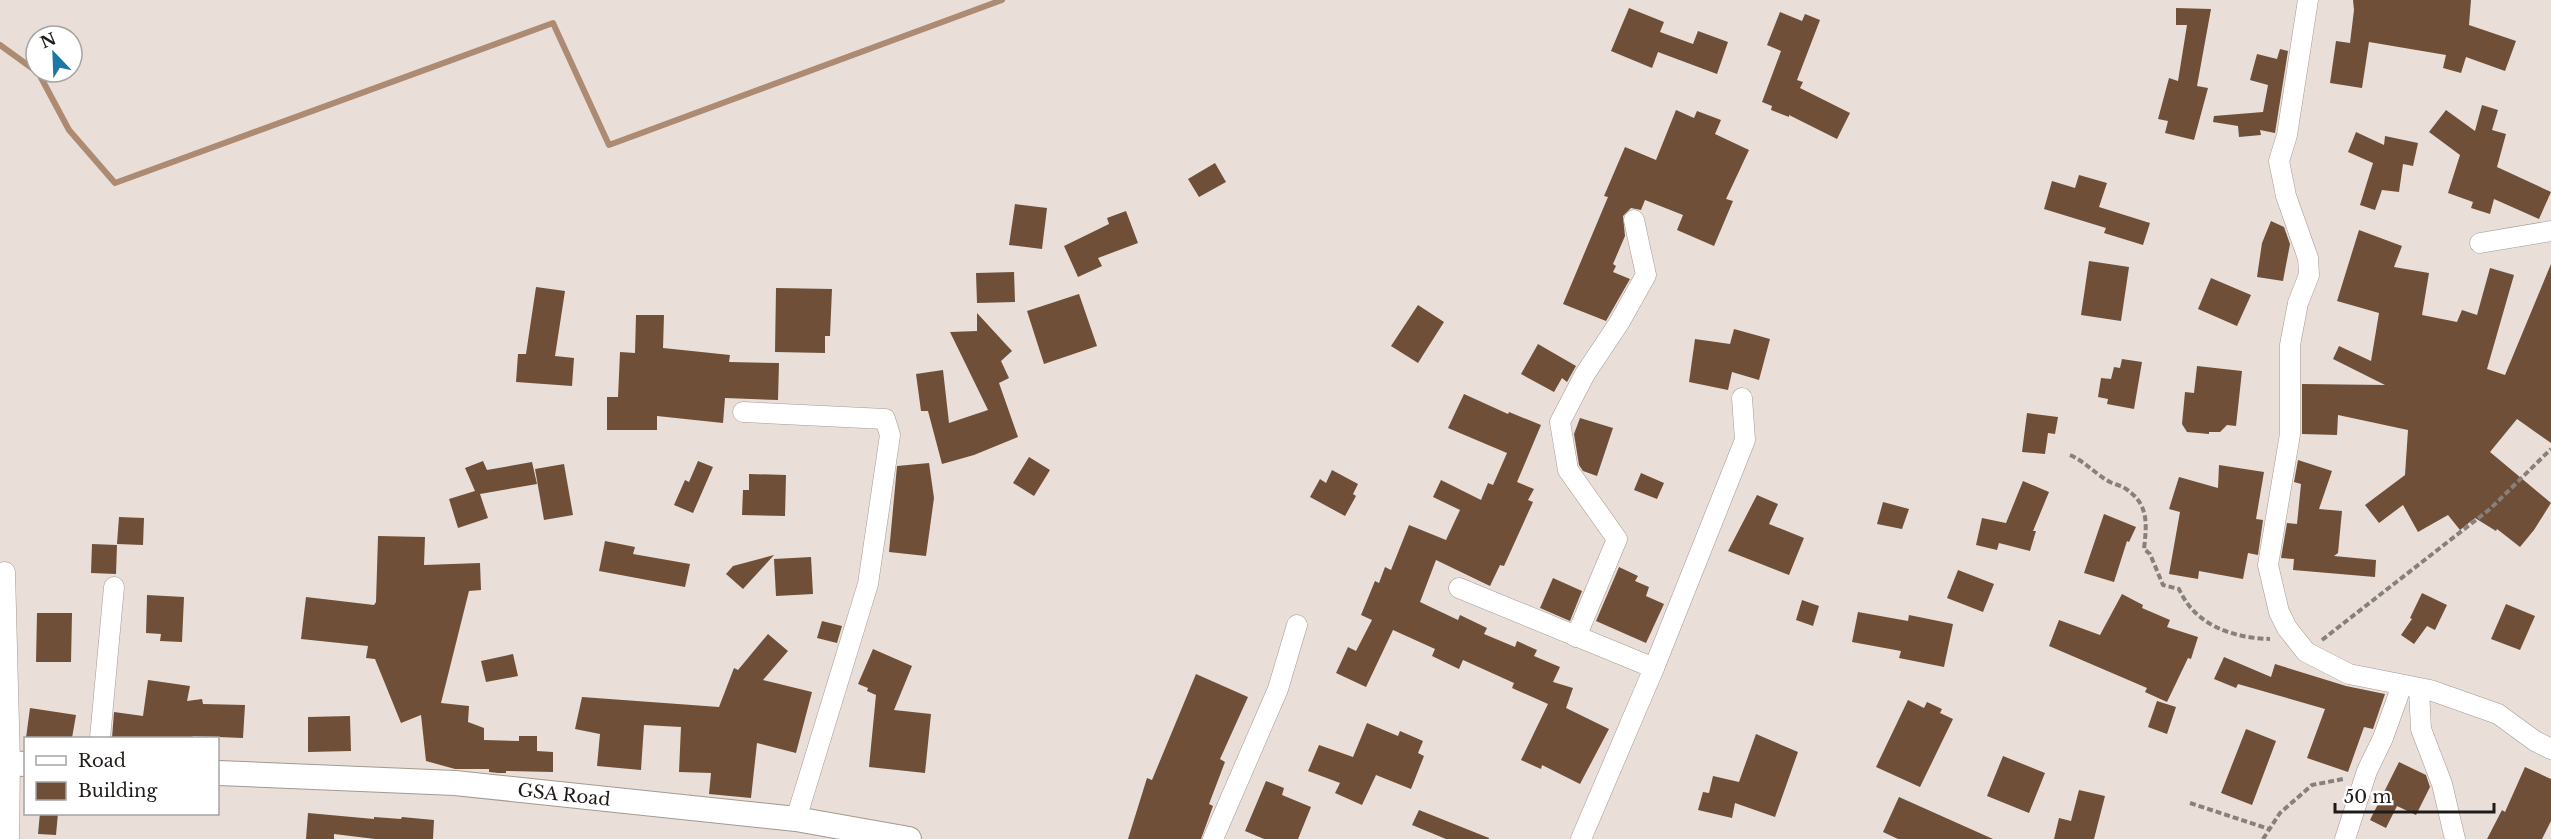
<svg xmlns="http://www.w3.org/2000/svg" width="2551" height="839" font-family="'Libre Baskerville',serif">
	<rect width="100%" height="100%" fill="#e9dfd8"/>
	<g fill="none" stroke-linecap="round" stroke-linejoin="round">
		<g stroke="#ad8a72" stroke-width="6">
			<path d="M0 45 36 71"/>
			<path d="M38 72 69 130 115 183 553 23 609 145 1002 0"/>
		</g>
	</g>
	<g fill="#6f4f38">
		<path d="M2353 0H2471L2469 25 2516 41 2505 71 2466 57 2461 73 2443 68 2446 55 2369 42 2362 88 2330 83 2336 41 2350 43 2354 10Z"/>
		<path d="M1629 8 1664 22 1660 32 1693 44 1698 31 1728 42 1717 74 1658 52 1652 68 1611 51Z"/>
		<path d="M2176 8 2211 9 2197 86 2208 88 2194 140 2165 133 2168 121 2158 119 2169 78 2178 81 2187 25H2176Z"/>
		<path d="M1780 12 1802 21 1805 14 1820 20 1797 80 1803 82 1800 88 1850 113 1837 139 1789 115V117L1771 110 1772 106 1762 102 1781 51 1767 45Z"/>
		<path d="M2280 49 2288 51 2275 133 2260 130 2261 135 2239 137 2238 126 2213 122 2214 116 2263 112 2268 85 2250 80 2257 54 2277 59Z"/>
		<path d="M2482 105 2498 110 2492 130 2506 134 2497 167 2551 192 2539 219 2494 199 2490 214 2471 208 2473 202 2448 193 2460 155 2429 132 2446 110 2475 131Z"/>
		<path d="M1676 110 1694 118 1697 111 1721 120 1715 134 1749 150 1726 199 1733 201 1714 246 1677 230 1683 215 1645 200 1641 210 1631 208 1623 216 1625 236 1613 264 1616 266 1613 272 1630 279 1606 321 1563 304 1608 197 1604 196 1625 147 1656 160Z"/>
		<path d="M2356 132 2384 145 2385 136 2418 143 2413 166 2403 164 2399 192 2382 190 2375 210 2360 205 2373 163 2348 152Z"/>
		<path d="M1215 163 1226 182 1199 197 1188 179Z"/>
		<path d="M2079 175 2107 183 2099 207 2150 223 2143 245 2104 233 2106 228 2044 209 2052 181 2075 188Z"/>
		<path d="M1015 204 1047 208 1042 249 1009 245Z"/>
		<path d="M1126 211 1138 243 1098 258 1102 266 1078 277 1064 246 1109 224 1107 218Z"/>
		<path d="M2271 221 2284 227 2290 244 2283 281 2257 277 2262 243Z"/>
		<path d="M2359 230 2402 246 2394 267 2429 273 2422 315 2457 322 2462 310 2477 315 2490 268 2514 275 2487 369 2505 375 2551 264V443L2517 419 2490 452 2551 503 2534 530 2520 547 2497 529 2496 531 2475 518 2460 530 2448 515 2418 532 2403 505 2379 523 2365 505 2405 475 2408 430 2338 415 2337 435 2302 434V384L2385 385 2333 359 2339 346 2371 361 2379 313 2337 301Z"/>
		<path d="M2089 261 2129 267 2121 321 2081 315Z"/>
		<path d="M1014 272 1015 302 977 303 976 273Z"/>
		<path d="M2211 278 2251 295 2237 326 2198 309Z"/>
		<path d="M536 287 565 291 555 356 574 358 572 386 516 382 518 354H526Z"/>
		<path d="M776 288 832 289 830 336H825V353L775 352Z"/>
		<path d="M1079 294 1097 346 1044 364 1027 311Z"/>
		<path d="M1418 305 1444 322 1418 363 1391 346Z"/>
		<path d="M977 313 1012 351 1001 361 1009 378 999 383 1018 437 974 455 942 464 928 411H921L916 374 943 370 949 423 988 410 950 332 977 331Z"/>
		<path d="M636 315H664L663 348 730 355 729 362 779 363 778 400 725 398 723 423 657 416V430H607V397H618L620 352 635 353Z"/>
		<path d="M1734 329 1770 339 1759 380 1732 372 1728 390 1689 382 1695 339 1730 344Z"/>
		<path d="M1538 344 1576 366 1567 382 1562 378 1554 392 1521 374Z"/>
		<path d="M2122 359 2142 362 2134 409 2107 404 2108 399 2098 397 2101 378 2111 379 2114 367 2120 368Z"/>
		<path d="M2197 366 2242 371 2236 426 2227 425 2220 432H2209V434L2187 432 2182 424 2185 392 2194 393Z"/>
		<path d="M1464 394 1508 414 1509 412 1541 425 1517 482 1534 489 1528 500 1533 502 1504 566 1500 565 1490 586 1436 560 1420 602 1458 620 1460 615 1487 628 1484 634 1515 647 1517 641 1537 650 1534 656 1560 667 1553 682 1573 688 1566 708 1609 729 1580 784 1542 765 1541 769 1521 760 1548 704 1512 688 1514 683 1463 660 1459 669 1432 656 1435 649 1393 630 1366 687 1336 673 1348 647 1356 651 1372 620 1361 615 1375 581 1379 583 1385 567 1391 570 1409 525 1446 540 1460 510 1433 497 1441 480 1481 500 1488 483 1493 485 1507 453 1448 428Z"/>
		<path d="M2027 413 2058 417 2055 434 2048 433 2045 454 2022 452Z"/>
		<path d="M1580 418 1613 428 1597 476 1583 471 1579 465 1574 434Z"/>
		<path d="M1029 457 1050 470 1034 496 1013 483Z"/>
		<path d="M2298 460 2332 471 2319 509 2342 511 2338 553 2334 556 2376 560 2375 577 2293 570 2294 559 2281 558 2287 523 2297 524 2301 484 2294 482Z"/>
		<path d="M483 461 487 470 532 462 537 484 480 494 488 518 458 528 449 499 475 491 465 468Z"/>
		<path d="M698 461 713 467 693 513 674 505 685 480 689 482Z"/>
		<path d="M929 463 934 498 926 556 889 552 897 466Z"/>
		<path d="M564 464 573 515 544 520 535 469Z"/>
		<path d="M2219 465 2264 472 2256 519 2263 520 2258 555 2248 553 2243 579 2199 571 2198 579 2169 574 2180 512 2169 509 2179 477 2218 488Z"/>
		<path d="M1332 470 1358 484 1353 494 1356 496 1345 516 1310 497 1320 479 1326 483Z"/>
		<path d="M1641 473 1664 483 1657 499 1634 490Z"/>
		<path d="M749 474 786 475 785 516 742 515 743 490H749Z"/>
		<path d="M2023 481 2049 492 2033 531H2036L2030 551 1999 543 1997 550 1976 545 1982 518 2006 523Z"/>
		<path d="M1757 495 1778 504 1769 524 1804 538 1789 575 1728 551Z"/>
		<path d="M1883 502 1909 509 1902 529 1877 524Z"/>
		<path d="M2104 514 2136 527 2129 542 2127 541 2114 582 2084 573Z"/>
		<path d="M119 517 144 518 143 545 117 544Z"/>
		<path d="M378 536 425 537 424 565 480 563 481 590 469 591 441 703 469 706 468 722 484 728V740L519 741V736H537V751L553 752V772L506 771V773H498L489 772V769H455L426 761 421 715 401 723 375 659 366 658 368 646 301 639 306 597 374 605 376 602Z"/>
		<path d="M605 541 635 547 633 554 690 564 685 587 599 571Z"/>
		<path d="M92 544 117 545 116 574 91 573Z"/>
		<path d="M774 555 743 589 726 574 733 566Z"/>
		<path d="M811 557 813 594 776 596 774 559Z"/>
		<path d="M1619 567 1638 576 1635 581 1649 587 1646 596 1664 604 1646 643 1596 621Z"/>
		<path d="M1958 570 1994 584 1983 612 1947 598Z"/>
		<path d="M1553 578 1582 591 1570 621 1540 608Z"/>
		<path d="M2422 593 2447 605 2435 630 2427 626 2414 644 2401 635 2412 619 2410 618Z"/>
		<path d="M2122 594 2143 605 2142 608 2170 620 2167 627 2198 637 2191 659 2188 658 2167 702 2145 692 2147 688 2049 646 2059 620 2100 635Z"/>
		<path d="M147 595 184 597 182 642 160 641 161 634 146 633Z"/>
		<path d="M1802 600 1819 606 1813 626 1796 620Z"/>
		<path d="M2506 604 2535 616 2520 650 2491 639Z"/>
		<path d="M1858 612 1908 621 1909 615 1953 624 1944 667 1899 658 1901 651 1852 642Z"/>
		<path d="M37 613H72L71 662H36Z"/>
		<path d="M822 621 842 626 837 643 817 638Z"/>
		<path d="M768 634 788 651 763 680 812 692 796 753 757 743 751 798 709 794 711 773 679 772 681 727 644 725 641 770 597 766 600 734 575 729 582 697 719 707 734 668 738 670Z"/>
		<path d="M873 649 912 666 894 710 931 714 925 773 869 767 876 695 867 691 868 688 858 684Z"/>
		<path d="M513 654 518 676 486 682 481 661Z"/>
		<path d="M2224 657 2271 677 2275 664 2346 686 2385 694 2373 729 2364 727 2348 772 2307 758 2325 709 2238 684 2236 688 2214 679Z"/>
		<path d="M1196 674 1248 697 1220 759 1225 762 1209 804 1213 806 1201 839H1128L1147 778 1152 780Z"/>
		<path d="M148 680 190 686 187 701 202 699 203 704 245 705 243 738 193 736 192 738H112L114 712 143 716Z"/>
		<path d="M1908 700 1924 708 1927 702 1942 709 1940 713 1953 719 1920 787 1876 767Z"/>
		<path d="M2157 701 2176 707 2167 734 2148 727Z"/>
		<path d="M30 708 76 715 72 738H26Z"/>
		<path d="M350 716 351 751 308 752V717Z"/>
		<path d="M1367 723 1398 736 1400 731 1423 741 1418 753 1424 756 1411 789 1376 775 1362 805 1335 793 1340 783 1308 771 1319 745 1353 757Z"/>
		<path d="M2246 729 2276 741 2252 805 2221 793Z"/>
		<path d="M1756 734 1798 752 1775 817 1735 803 1732 818 1698 810 1703 792 1709 793 1713 776 1739 782Z"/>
		<path d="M2003 756 2045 773 2029 813 1987 796Z"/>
		<path d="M2399 762 2426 775 2430 787 2416 815 2397 806 2386 828 2370 820Z"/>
		<path d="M2525 767 2551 779V821L2542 839H2487L2502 810 2505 812Z"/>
		<path d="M1266 781 1284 788 1282 795 1311 807 1298 839H1264L1245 831Z"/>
		<path d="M2079 790 2105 796 2094 839H2054L2059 818 2071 821Z"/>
		<path d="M1899 797 1993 839H1898L1883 832Z"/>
		<path d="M1419 810 1489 838V839H1446L1412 825Z"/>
		<path d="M40 813H58L56 835 38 834Z"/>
		<path d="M308 813 374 819V817L401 819 402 817 434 820 433 839H375L334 834V839H306Z"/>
	</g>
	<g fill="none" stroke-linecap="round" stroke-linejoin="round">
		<defs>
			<g id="minor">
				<path d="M2308 0 2287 135 2279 161 2286 196 2308 258 2309 275 2298 303 2290 345V434L2268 565 2279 612 2287 628 2306 652 2349 674 2430 690 2498 714 2535 741 2551 749"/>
				<path d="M2480 243 2551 231"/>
				<path d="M743 412 885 419 890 435 868 584 796 819"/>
				<path d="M5 572 10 764 9 839"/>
				<path d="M1459 588 1654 668"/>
				<path d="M1576 637 1617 539 1568 470 1560 422 1585 374 1619 323 1646 275 1634 220"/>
				<path d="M2419 689 2421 729 2442 784 2455 839"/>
				<path d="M100 738 114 587"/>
				<path d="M1213 839 1278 689 1297 625"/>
				<path d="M1581 839 1654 668 1745 440 1742 398"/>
				<path d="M2345 839 2367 771 2383 738 2402 685"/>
			</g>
			<g id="tertiary">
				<path d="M0 763 26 764"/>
				<path d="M218 773 455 783 796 819 909 839"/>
			</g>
		</defs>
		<use href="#minor" stroke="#a29992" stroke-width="21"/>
		<use href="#tertiary" stroke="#a29992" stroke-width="26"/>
		<g stroke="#87807b" stroke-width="4" stroke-dasharray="6 3" stroke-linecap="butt">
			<path d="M2070 455C2086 462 2095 474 2110 482 2114 484 2119 485 2123 487 2149 503 2147 522 2144 549L2150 554 2163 585 2179 589C2195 625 2232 638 2270 639"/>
			<path d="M2322 640 2490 509 2551 449"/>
			<path d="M2190 803 2269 829"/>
			<path d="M2263 839 2280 813 2312 785 2343 779"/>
		</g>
		<use href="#minor" stroke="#fff" stroke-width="20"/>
		<use href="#tertiary" stroke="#fff" stroke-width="24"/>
	</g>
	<g text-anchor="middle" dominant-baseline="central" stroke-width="6" stroke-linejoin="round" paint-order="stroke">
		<g font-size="18" fill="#1f1b19" stroke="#fff">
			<text transform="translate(564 795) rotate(6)">GSA Road</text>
		</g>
	</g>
	<rect x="24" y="737" width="195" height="78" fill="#ffffff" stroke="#a5a4a3" stroke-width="1.5"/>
	<rect x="36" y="756" width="30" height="9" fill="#ffffff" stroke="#a5a4a3" stroke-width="1.5"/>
	<text x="78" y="767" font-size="18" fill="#1f1b19">Road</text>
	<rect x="36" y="782" width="30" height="18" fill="#6f4f38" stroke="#a5a4a3" stroke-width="1.5"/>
	<text x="78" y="797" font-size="18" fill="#1f1b19">Building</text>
	<g transform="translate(54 54) rotate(337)"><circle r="28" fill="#ffffff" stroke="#a5a4a3" stroke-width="1.5"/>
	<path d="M0-4.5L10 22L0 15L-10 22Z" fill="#1c77a5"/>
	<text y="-9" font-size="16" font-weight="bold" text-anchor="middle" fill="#1f1b19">N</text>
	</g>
	<path d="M2335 803v9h159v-9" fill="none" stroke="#1f1b19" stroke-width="3"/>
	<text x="2344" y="803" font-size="18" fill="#1f1b19" stroke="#ffffff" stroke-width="4.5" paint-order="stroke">50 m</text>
</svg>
